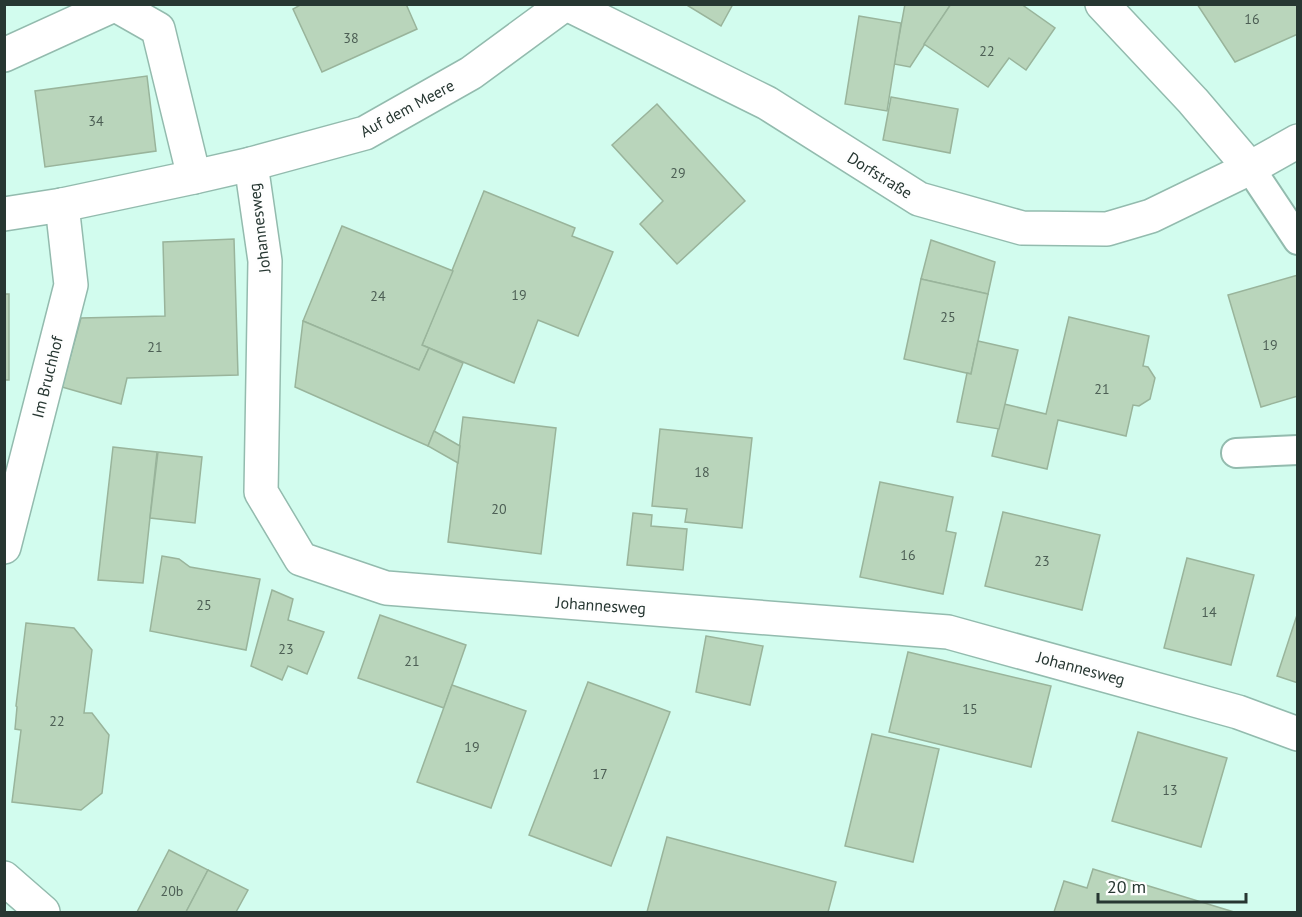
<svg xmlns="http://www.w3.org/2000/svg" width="1302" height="917" font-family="'PT Sans',sans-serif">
	<rect width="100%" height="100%" fill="#d2fcee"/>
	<g fill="#b9d5bb" stroke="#99b49b" stroke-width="1.5">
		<path d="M302 4H406L417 29 322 72 293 9Z"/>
		<path d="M685 4H733L721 26Z"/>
		<path d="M905 4H951L910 67 894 64Z"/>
		<path d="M951 4H1021L1055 28 1026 70 1009 58 988 87 924 44Z"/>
		<path d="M1197 4H1298V34L1235 62Z"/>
		<path d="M859 16 901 23 887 111 845 104Z"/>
		<path d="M147 76 156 151 45 167 35 91Z"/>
		<path d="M891 97 958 109 950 153 883 140Z"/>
		<path d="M657 104 745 201 677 264 640 224 663 201 612 145Z"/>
		<path d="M484 191 575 228 572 236 613 252 578 336 538 320 514 383 422 345Z"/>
		<path d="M342 226 453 271 422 345 429 348 419 370 303 321Z"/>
		<path d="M234 239 238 375 127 378 121 404 62 387 81 318 165 316 163 242Z"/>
		<path d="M931 240 995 262 988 294 921 279Z"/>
		<path d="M1298 275V396L1261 407 1228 295Z"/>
		<path d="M921 279 988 294 971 374 904 359Z"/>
		<rect x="4" y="294" width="5" height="86"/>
		<path d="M1069 317 1149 336 1143 366 1148 367 1155 378 1150 399 1139 406 1133 405 1126 436 1058 420 1047 469 992 456 1004 404 1046 414Z"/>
		<path d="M303 321 419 370 429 348 463 363 428 446 295 387Z"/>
		<path d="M978 341 1018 350 999 429 957 422 967 373 971 374Z"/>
		<path d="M463 417 556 428 541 554 448 542Z"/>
		<path d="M660 429 752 438 742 528 685 522 687 509 652 506Z"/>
		<path d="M434 431 460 446 458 463 428 446Z"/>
		<path d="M113 447 157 452 143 583 98 580Z"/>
		<path d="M158 452 202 457 195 523 150 518Z"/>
		<path d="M880 482 953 497 946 531 956 533 943 594 860 577Z"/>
		<path d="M1003 512 1100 535 1082 610 985 586Z"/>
		<path d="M633 513 652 515 651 526 687 529 683 570 627 565Z"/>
		<path d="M162 556 179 559 190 567 260 579 246 650 150 631Z"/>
		<path d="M1187 558 1254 575 1231 665 1164 648Z"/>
		<path d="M272 590 293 599 288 620 324 632 307 674 288 666 282 680 251 666Z"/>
		<path d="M1298 612V683L1277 676Z"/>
		<path d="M380 615 466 645 444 708 358 678Z"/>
		<path d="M26 623 74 628 92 650 84 713H92L109 735 102 793 81 810 12 802 21 730 15 729 17 707 16 706Z"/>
		<path d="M706 636 763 646 750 705 696 692Z"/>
		<path d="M908 652 1051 686 1031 767 889 732Z"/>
		<path d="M588 682 670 712 611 866 529 835Z"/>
		<path d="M452 685 526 711 491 808 417 782Z"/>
		<path d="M1138 732 1227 758 1201 847 1112 821Z"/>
		<path d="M872 734 939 749 913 862 845 846Z"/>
		<path d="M667 837 836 882 828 912H647Z"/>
		<path d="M169 850 208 870 186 912H137Z"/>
		<path d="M1093 869 1234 912H1054L1064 881 1087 888Z"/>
		<path d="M208 870 248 890 236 912H186Z"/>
	</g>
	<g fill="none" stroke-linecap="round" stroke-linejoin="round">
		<defs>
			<g id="lane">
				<path d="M1250 168 1298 240"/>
				<path d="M1236 453 1298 450"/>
			</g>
			<g id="street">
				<path d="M114 4 158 29 194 177"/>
				<path d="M567 4 767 103 919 199 1022 228 1107 229 1151 216 1250 168 1298 141"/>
				<path d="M1102 4 1193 101 1250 168"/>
				<path d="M4 55 116 4"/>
				<path d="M251 164 265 261 261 492 301 559 386 588 948 632 1238 712 1298 734"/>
				<path d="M4 214 62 205 194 177 251 164 365 133 471 73 565 4"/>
				<path d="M4 547 71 285 62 205"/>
				<path d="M4 878 43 912"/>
			</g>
		</defs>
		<use href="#lane" stroke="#93bbae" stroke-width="32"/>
		<use href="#street" stroke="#93bbae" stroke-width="36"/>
		<use href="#lane" stroke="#fff" stroke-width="28"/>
		<use href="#street" stroke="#fff" stroke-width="33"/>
	</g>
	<g text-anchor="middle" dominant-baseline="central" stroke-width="5" stroke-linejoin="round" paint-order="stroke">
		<g font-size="14" fill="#4c5e54">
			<text x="1252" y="19">16</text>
			<text x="351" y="38">38</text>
			<text x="987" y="51">22</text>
			<text x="96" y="121">34</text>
			<text x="678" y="173">29</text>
			<text x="519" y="295">19</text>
			<text x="378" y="296">24</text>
			<text x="948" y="317">25</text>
			<text x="1270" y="345">19</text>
			<text x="155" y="347">21</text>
			<text x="1102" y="389">21</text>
			<text x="702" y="472">18</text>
			<text x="499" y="509">20</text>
			<text x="908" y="555">16</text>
			<text x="1042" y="561">23</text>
			<text x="204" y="605">25</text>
			<text x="1209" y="612">14</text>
			<text x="286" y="649">23</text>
			<text x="412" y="661">21</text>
			<text x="970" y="709">15</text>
			<text x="57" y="721">22</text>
			<text x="472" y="747">19</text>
			<text x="600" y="774">17</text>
			<text x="1170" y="790">13</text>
			<text x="172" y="891">20b</text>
		</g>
		<g font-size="16" fill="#273732" stroke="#fefefe">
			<text transform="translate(407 108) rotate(-28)">Auf dem Meere</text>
			<text transform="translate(880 175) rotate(32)">Dorfstraße</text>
			<text transform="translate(259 228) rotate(-97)">Johannesweg</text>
			<text transform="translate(47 377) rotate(-76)">Im Bruchhof</text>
			<text transform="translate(601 605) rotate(4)">Johannesweg</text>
			<text transform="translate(1081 668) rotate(15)">Johannesweg</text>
		</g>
	</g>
	<rect width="1302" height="917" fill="none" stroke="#273732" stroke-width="12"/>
	<path d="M1098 893v9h148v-9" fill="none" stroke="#273732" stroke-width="3"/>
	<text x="1107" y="893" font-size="18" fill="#273732" stroke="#fefefe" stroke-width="4.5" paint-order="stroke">20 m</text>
</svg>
